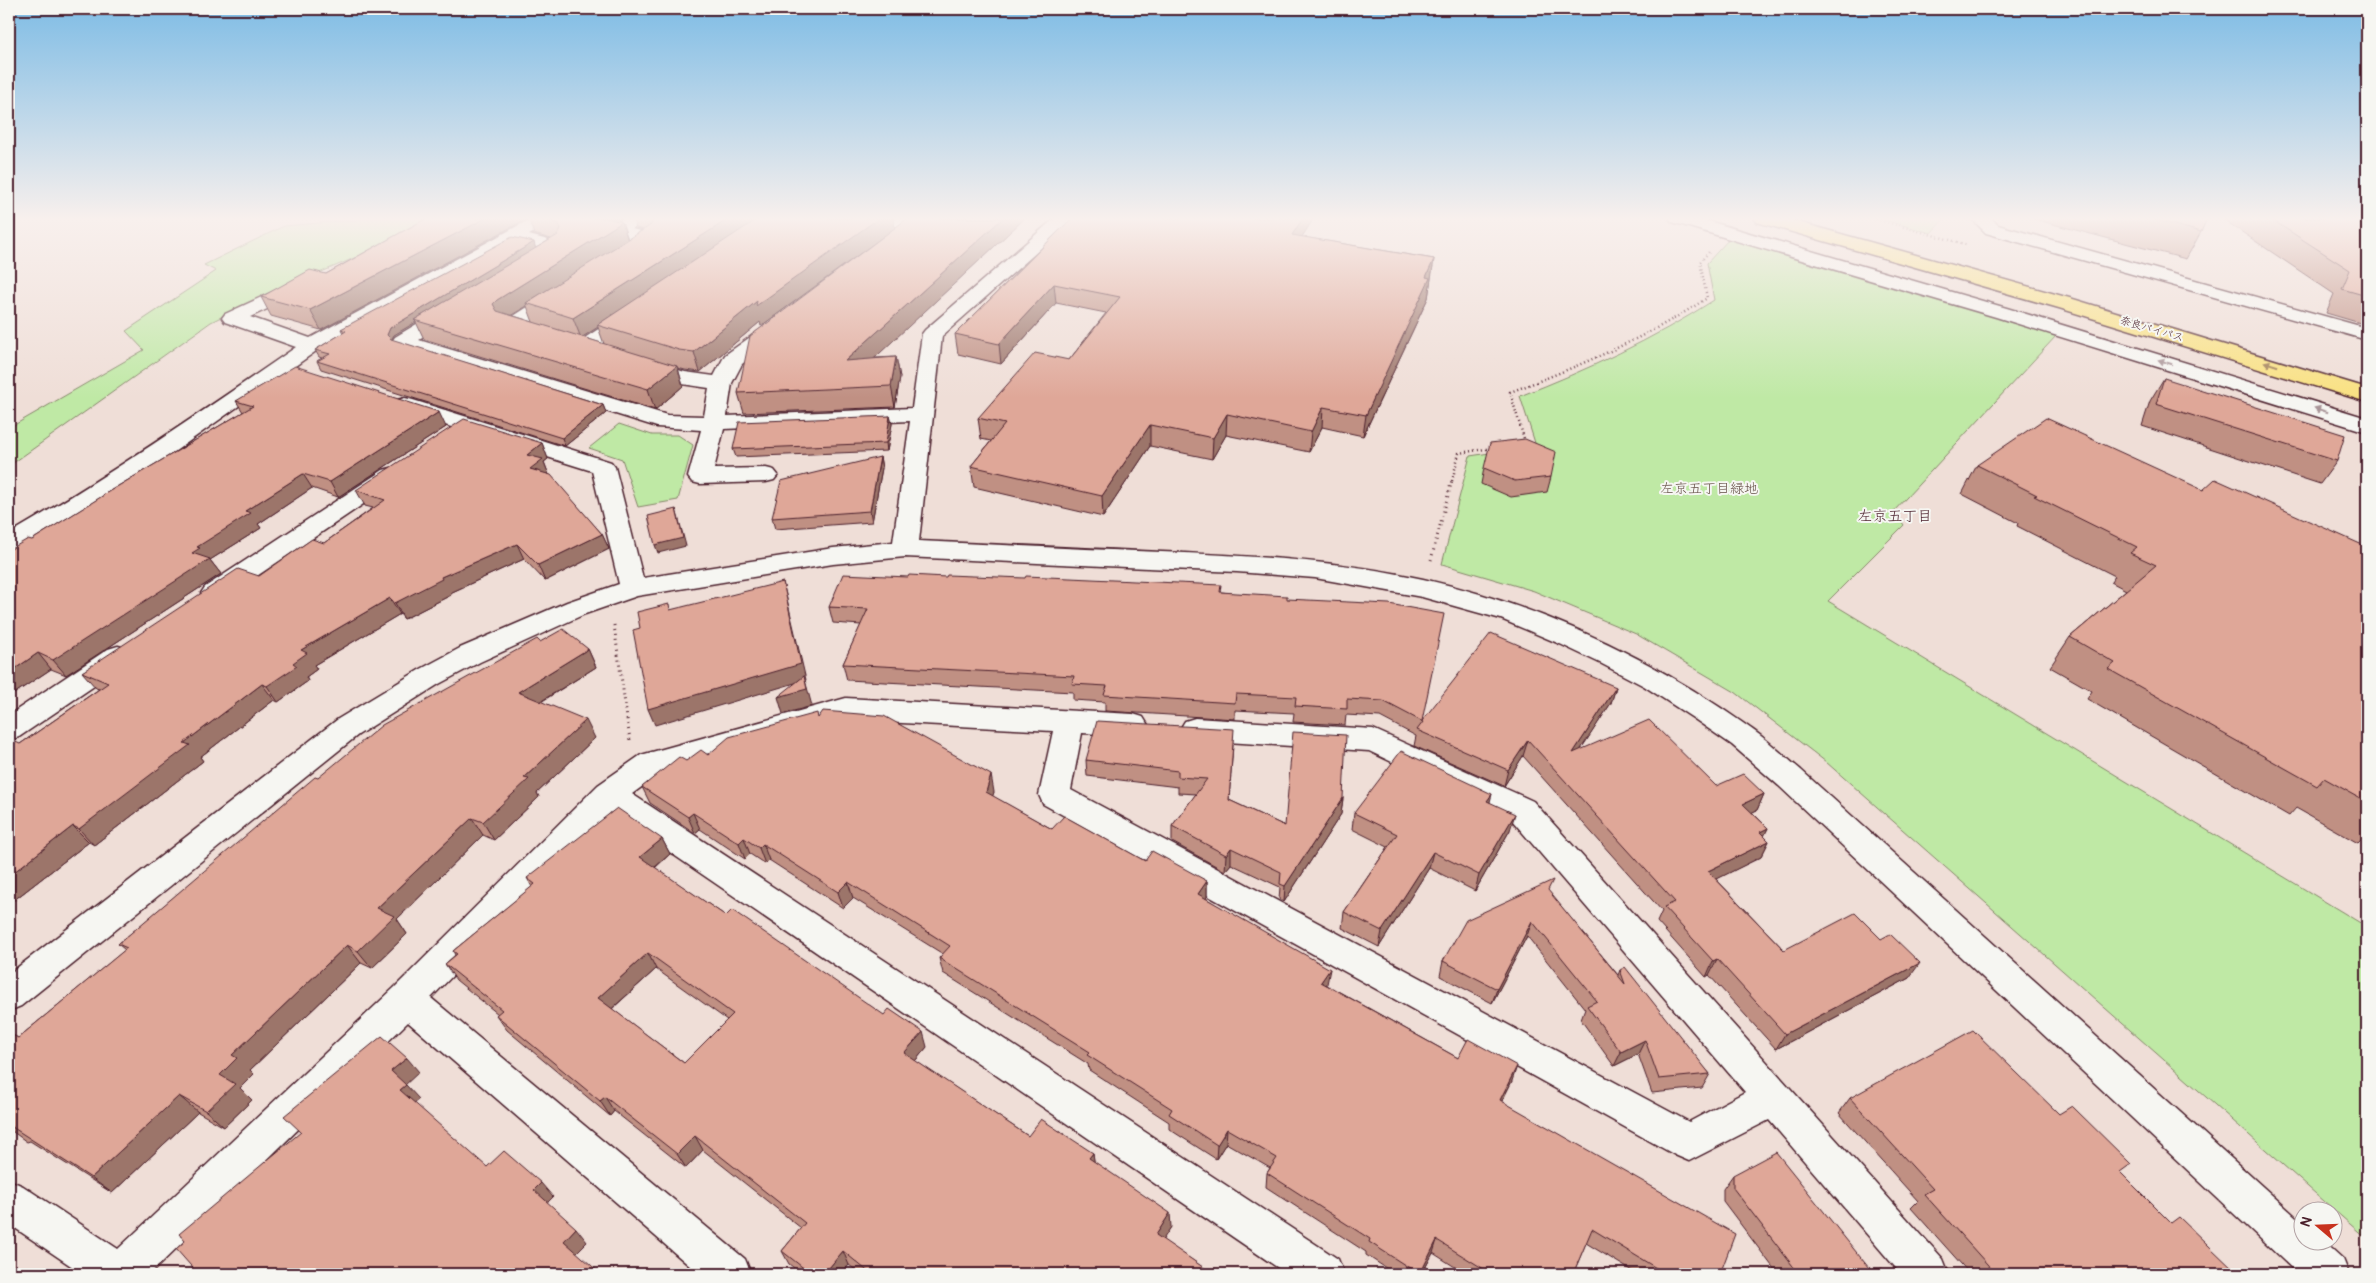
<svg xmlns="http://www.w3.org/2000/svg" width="2376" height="1283" font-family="Pangolin,'Klee One',sans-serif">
	<rect width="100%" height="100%" fill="#efded7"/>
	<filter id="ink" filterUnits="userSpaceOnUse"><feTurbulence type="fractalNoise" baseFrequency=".02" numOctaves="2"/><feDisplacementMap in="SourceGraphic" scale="10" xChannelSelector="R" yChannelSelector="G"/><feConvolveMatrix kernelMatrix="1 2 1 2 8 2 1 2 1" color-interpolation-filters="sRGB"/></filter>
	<g filter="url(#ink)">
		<g fill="#bfe9a5" stroke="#848468">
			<path d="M376 218H434L373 250 249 303 211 322 9 466V428L144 350 126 331 216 271 204 265 284 226Z"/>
			<path d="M1877 218H1945L1931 233Z"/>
			<path d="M1729 239 2057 335 1894 511 1904 525 1828 601 2367 927V1239L1826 762 1735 692 1636 634 1534 591 1442 564 1470 456 1536 446 1520 396C1587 370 1654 339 1714 300L1707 263Z"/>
			<path d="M619 424 652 435H678L693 445 678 500 638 507 622 459 589 448Z"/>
		</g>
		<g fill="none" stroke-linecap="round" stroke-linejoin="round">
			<defs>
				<g id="minor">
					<path d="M532 218H555L552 222 529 235 564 244 566 248C559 258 543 267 531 264L528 260 542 250 515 242 319 349 167 457 94 505 18 551 9 553V534C108 476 202 412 296 347L225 322 222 318 225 314 292 283 299 281 306 283 309 287 306 291 250 317 310 338Z"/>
					<path d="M624 218H646L632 229 655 235 657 239C650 249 634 258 622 255L620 251 633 240 610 234 608 230Z"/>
					<path d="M874 218H908L920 221 923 225 920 229 914 230 877 222Z"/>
					<path d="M1055 218H1075L942 336 919 541C1000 545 1081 549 1162 552 1250 556 1338 560 1423 579 1541 606 1652 658 1750 728 1768 740 1784 756 1801 770L2304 1224V1240H2322L2343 1259 2349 1274H2298L1779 786 1732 745 1693 718 1644 686 1602 664 1560 644 1501 619 1422 597 1315 578 1237 572 905 557 833 564 637 596 585 614 480 662 439 684 358 735 21 1006 9 1011V974L338 719 419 670 460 648 567 602 619 584 592 471 397 410 394 405 397 400 405 398 413 400 611 462 615 467 643 578 833 548 893 542 910 421 724 429 714 469 766 468 774 470 778 475 774 480 766 482 700 484 692 482 688 477 701 430 657 427 395 345 392 341 395 337 445 307 452 305 459 307 462 311 459 315 419 340 667 415 704 416 709 388 682 384 636 371 633 366 636 361 644 360 685 372 714 376 725 355 770 323 777 321 784 323 787 327 742 364 732 383 727 416 912 408 922 334 925 330Z"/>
					<path d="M1669 218H1698L2010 309 2367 418V432L1996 317 1672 222Z"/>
					<path d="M1971 218H1991L1998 225 2367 328V340L1986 233Z"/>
					<path d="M561 288 568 290 571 294 568 298 529 323 544 328 547 332 544 336C533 339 509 335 503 325L506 321 554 290Z"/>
					<path d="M633 309 640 311 643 315 640 319 591 351 584 353 577 351 574 347 577 343 626 311Z"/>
					<path d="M391 468 399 470 403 475 399 480 223 599 214 602 205 599 201 593 205 587 383 470Z"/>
					<path d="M118 646 128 649 132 656 128 663 19 737 9 740V715L108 649Z"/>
					<path d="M846 698 1133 714 1143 717 1148 725 1143 733 1133 736 1082 733 1071 790 1689 1122 1745 1092 1511 819 1369 751 1195 740 1185 737 1180 729 1185 721 1195 718 1373 729 1533 801 1943 1259 1949 1274H1901L1769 1120 1689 1161 1675 1155 1043 804 1039 795 1053 731 846 720 662 772 632 794 1338 1259 1344 1274H1287L611 812 431 998 745 1259 751 1274H699L408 1022 150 1274H83L9 1224V1180L23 1186 118 1249 394 988 598 785 641 755Z"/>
				</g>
				<path id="highway" d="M1754 218H1784L2073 299 2367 388V402L2059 308 1757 222Z"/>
			</defs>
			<use href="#minor" stroke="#4a1f2b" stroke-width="3"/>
			<use href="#highway" stroke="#4a1f2b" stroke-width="3"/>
			<g stroke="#4a1f2b" stroke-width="2.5" stroke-dasharray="1 3" stroke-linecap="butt">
				<path d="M1872 218 1968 245"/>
				<path d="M1525 442 1510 392C1577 367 1647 338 1707 298L1700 262 1709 252"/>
				<path d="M1452 481 1459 453 1492 448"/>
			</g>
			<g stroke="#4a1f2b" stroke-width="3" stroke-dasharray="1 4" stroke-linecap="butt">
				<path d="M1431 560 1452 480"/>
				<path d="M614 625 630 740"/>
			</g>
			<use href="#minor" fill="#f6f6f2" fill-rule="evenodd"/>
			<use href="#highway" fill="#f9e181" fill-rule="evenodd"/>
		</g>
		<g fill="#c09083" stroke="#4a1f2b" fill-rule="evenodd">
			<path d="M427 218H528L321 330 271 316 261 297 326 274Z"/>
			<path d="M528 218H621L618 221 622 222 628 239 643 230 636 228 633 218H893L895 228 908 218H1025L874 358 896 357 900 377 895 407 744 413 738 393 884 236 761 326 760 322 700 372 685 370 678 368 683 386 655 410 424 339 416 322 394 335 392 340 603 405 606 413 565 446 321 369 317 361 322 358 319 357 315 350 343 333 341 329 536 248 551 239 534 234ZM527 306 533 322 511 315ZM598 327 604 344 582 337Z"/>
			<path d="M1072 218 1302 237 1434 259 1428 298 1363 436 1322 427 1309 452 1226 435 1212 459 1150 446 1103 517 974 487 971 466 991 441 981 439 978 418 1069 360 1106 313 1056 303 1001 364 958 354 955 334Z"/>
			<path d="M2030 218H2207L2201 232 2186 259Z"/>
			<path d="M2225 218H2367V325L2326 313 2334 294 2224 220Z"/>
			<path d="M2164 378 2337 461 2320 484 2142 426 2150 401Z"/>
			<path d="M236 401 446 427 338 497 312 488 258 524 261 528 210 560 221 574 66 675 51 669 9 697 32 540 103 496V495L243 412Z"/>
			<path d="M890 416 892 424 887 451 736 457 733 449Z"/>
			<path d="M542 443 548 459 544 462 549 475 602 534 609 549 545 581 524 559 450 593 451 595 404 619 400 614 314 665 317 669 306 677 308 681 278 702 274 700 200 757 203 761 94 845 89 842 9 904 20 744 99 689 96 688 82 672 259 576 324 543 373 508 365 506 356 490Z"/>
			<path d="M880 457 882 468 872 522 775 529 772 518Z"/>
			<path d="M1977 465 2203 490 2367 547V841L2363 838 2358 843 2296 808 2289 816 2087 699 2092 691 2050 667 2070 637 2126 590 2111 582 2115 576 2017 526 2018 523 1962 494Z"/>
			<path d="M1484 468 1551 477 1547 492 1511 497 1481 484Z"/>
			<path d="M1221 592 1287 599 1422 721 1616 687 1611 703 1580 750 1716 786 1764 794 1757 810 1752 812 1768 828 1764 836 1769 841 1761 857 1716 879 1784 950 1909 978 1776 1049 1709 975 1706 977 1657 922 1662 911 1523 756 1504 786 1414 746 1416 736 1380 717 1346 715 1345 725 1293 722 1294 713 1235 710V719L1105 711V702L1073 700V692L847 680 843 664 861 625 833 623 829 607Z"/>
			<path d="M588 649 596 667 541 702 595 738 537 793 539 797 494 840 483 835 397 919 407 934 372 968 361 963 250 1070 254 1074 240 1088 252 1100 224 1127 198 1112 112 1193 30 1141 27 1142 9 1129V1033L18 1038 125 950 118 944 318 778Z"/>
			<path d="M818 718 994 792 992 796 1052 829 1207 881V897L1206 898 1327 984V985L1458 1058 1512 1081 1502 1101 1720 1274H1637L1586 1243 1573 1274H1466L1433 1253 1422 1274H1395L1366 1255V1252L1266 1187 1267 1173 1270 1168 1226 1143 1216 1159 1169 1129V1122L1089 1070 1088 1064 943 973 939 958 943 954 853 898 843 908 769 860 765 864 750 854 745 859 700 829 695 833 650 803 642 787 686 761Z"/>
			<path d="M1233 745 1229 800 1285 826 1343 798 1341 814 1284 902 1279 899 1280 887 1231 864 1225 871 1172 842V826L1196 794 1178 793V787L1087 776 1086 760Z"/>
			<path d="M1490 802 1510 830 1475 891 1429 868 1379 947 1342 928 1344 912 1388 847 1352 829 1354 813Z"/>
			<path d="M662 839 670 854 655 868 726 916 927 1047 915 1061 1028 1136 1093 1153 1094 1162 1171 1227 1162 1240 1213 1274H861L849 1265 841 1274H802L789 1264 782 1251 801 1228 703 1150 686 1168 614 1111 610 1116 507 1030 496 1015 498 1014 456 980 445 964 455 955 453 951 532 887 527 878ZM656 969 727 1020 684 1063 612 1009Z"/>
			<path d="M1549 892 1618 975 1620 970 1710 1074 1702 1088 1652 1093 1638 1054 1614 1066 1581 1020 1585 1009 1527 936 1492 1003 1440 976 1443 961Z"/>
			<path d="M1850 1098 2059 1114 2120 1173 2171 1223 2238 1274H1970L1911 1208 1918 1201 1839 1113Z"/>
			<path d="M1733 1175 1873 1273 1887 1274H1778L1723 1201V1189Z"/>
		</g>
		<g fill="#9c756a" stroke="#4a1f2b">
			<path d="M486 218H528L321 330 310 310Z"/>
			<path d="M602 218H621L606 231Z"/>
			<path d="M730 218H763L597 325 598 327 581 338 573 318Z"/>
			<path d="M879 218H893L895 228 761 326 760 322 700 372 694 352 757 301Z"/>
			<path d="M1003 218H1025L850 381 845 361Z"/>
			<path d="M1303 218H1314L1291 254 1292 235Z"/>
			<path d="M622 222 628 241 526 303 527 306 505 319 502 324 493 304 497 300Z"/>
			<path d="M534 242 536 250 414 320 416 322 394 335 390 342 387 335 390 328Z"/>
			<path d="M1434 259 1428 298 1363 436 1366 415 1426 277Z"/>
			<path d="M1054 284 1056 303 1001 364 999 344Z"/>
			<path d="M896 357 900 377 895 407 891 386Z"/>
			<path d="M677 366 683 386 655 410 648 389Z"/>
			<path d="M603 405 606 413 565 446 562 438Z"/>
			<path d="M1323 407 1322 427 1309 452 1311 432Z"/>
			<path d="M439 412 446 427 338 497 330 482Z"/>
			<path d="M1227 414 1226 435 1212 459 1213 438Z"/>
			<path d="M890 416 892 424 887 451 886 443Z"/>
			<path d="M1150 425V446L1103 517 1102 496Z"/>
			<path d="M542 443 548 459 544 462 549 475 530 469 527 455Z"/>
			<path d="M880 457 882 468 872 522 870 511Z"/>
			<path d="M303 474 312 488 258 524 261 528 210 560 221 574 66 675 53 660 192 553 197 547 245 511Z"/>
			<path d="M676 509 686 546 658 553 655 545Z"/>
			<path d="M602 534 609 549 545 581 538 565Z"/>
			<path d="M517 544 524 559 450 593 451 595 404 619 395 603 441 577Z"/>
			<path d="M783 582 787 599 806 680H805L812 706 783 714 778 697 805 680 655 725 648 709Z"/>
			<path d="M390 598 400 614 314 665 317 669 306 677 308 681 278 702 267 686 301 650Z"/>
			<path d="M588 649 596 667 527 710 518 692Z"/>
			<path d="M38 653 51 669 9 697V673Z"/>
			<path d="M262 684 274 700 200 757 203 761 94 845 79 829 184 743Z"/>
			<path d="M1616 687 1611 703 1568 769 1573 753Z"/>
			<path d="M586 720 595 738 537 793 539 797 494 840 483 822 524 778Z"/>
			<path d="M1528 740 1523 756 1504 786 1508 770Z"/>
			<path d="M991 775 994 792 989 808 986 792Z"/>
			<path d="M1492 794 1488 810 1487 801Z"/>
			<path d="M1764 794 1757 810 1736 820 1743 804Z"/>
			<path d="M1343 798 1341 814 1284 902 1285 886Z"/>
			<path d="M693 813 700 829 695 833 688 817Z"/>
			<path d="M1515 814 1510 830 1475 891 1479 875Z"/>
			<path d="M472 818 483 835 397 919 407 934 372 968 358 951 377 908Z"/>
			<path d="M73 826 89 842 9 904V876Z"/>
			<path d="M1768 828 1760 844V832Z"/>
			<path d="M744 838 750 854 745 859 739 843Z"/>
			<path d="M662 839 670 854 648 873 640 857Z"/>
			<path d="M1769 841 1761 857 1701 887 1708 871Z"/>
			<path d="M763 844 769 860 765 864 759 848Z"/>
			<path d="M1231 848V864L1225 871 1226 855Z"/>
			<path d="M1433 852 1429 868 1379 947 1382 931Z"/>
			<path d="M1207 881V897L1198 910V894Z"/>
			<path d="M848 882 853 898 843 908 838 892Z"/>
			<path d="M1532 921 1527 936 1492 1003 1497 989Z"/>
			<path d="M347 945 361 963 250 1070 254 1074 240 1088 252 1100 224 1127 206 1111 220 1075 232 1055Z"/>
			<path d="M648 953 656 969 607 1013 598 998Z"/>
			<path d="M1717 959 1709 975 1706 977 1713 961Z"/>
			<path d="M1920 963 1909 978 1776 1049 1785 1034Z"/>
			<path d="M1330 969 1327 984 1319 997 1321 982Z"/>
			<path d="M923 1032 927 1047 909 1068 904 1053Z"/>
			<path d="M1645 1040 1638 1054 1614 1066 1621 1052Z"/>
			<path d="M407 1058 419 1072 404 1086 391 1071Z"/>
			<path d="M1517 1066 1512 1081 1495 1115 1500 1100Z"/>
			<path d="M406 1085 419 1099 413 1104 400 1090Z"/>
			<path d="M179 1096 198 1112 112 1193 91 1178Z"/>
			<path d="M605 1097 614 1111 610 1116 600 1101Z"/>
			<path d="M1227 1129 1226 1143 1216 1159 1217 1145Z"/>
			<path d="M695 1136 703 1150 686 1168 677 1154Z"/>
			<path d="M1093 1153 1095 1167 1089 1158Z"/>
			<path d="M541 1183 553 1197 546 1204 534 1190Z"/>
			<path d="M1170 1213 1171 1227 1157 1249 1156 1235Z"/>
			<path d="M576 1228 587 1242 575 1254 564 1241Z"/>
			<path d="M1437 1240 1433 1253 1422 1274H1420Z"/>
			<path d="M843 1251 849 1265 841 1274H824Z"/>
		</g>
		<g fill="#dfa798" stroke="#4a1f2b" fill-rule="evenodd">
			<path d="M427 218H486L310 310 261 297 310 270 326 274Z"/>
			<path d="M537 218H607L622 222 497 300 493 304 497 311 677 366 648 389 414 320 558 235 561 228 558 223Z"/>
			<path d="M652 218H730L573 318 526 303 651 225 653 219Z"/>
			<path d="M759 218H879L756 306 757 301 694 352 679 350 597 325Z"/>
			<path d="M908 218H1003L845 361 896 357 891 386 738 393 750 336Z"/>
			<path d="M1072 218H1303L1292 235 1434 259 1426 277 1430 278 1366 415 1323 407 1311 432 1227 414 1213 438 1150 425 1102 496 971 466 1005 424 978 418 1035 353 1069 360 1120 297 1054 284 999 344 955 334Z"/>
			<path d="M2148 218H2207L2201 232Z"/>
			<path d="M2269 218H2367V296L2342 289 2350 270Z"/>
			<path d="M512 237 534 242 390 328 387 335 391 339 603 405 562 438 317 361 330 354 315 350 346 331 341 329Z"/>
			<path d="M295 366 439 412 330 482 303 474 245 511 251 513 197 547 200 548 192 553 210 559 53 660 38 653 9 673V550L28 539 32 540 104 495H103L253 406 236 401Z"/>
			<path d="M2164 378 2345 435 2337 461 2156 404Z"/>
			<path d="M890 416 886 443 733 449 739 422Z"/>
			<path d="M2046 418 2203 490 2215 479 2367 547V802L2324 778 2317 786 2108 669 2115 663 2070 637 2156 565 2130 553 2137 547 2034 496 2037 495 1977 465Z"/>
			<path d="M464 419 542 443 527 455 543 459 530 469 551 475 602 534 538 565 517 544 441 577 442 579 395 603 390 598 301 650 307 653 293 663 297 666 267 686 262 684 184 743 190 745 79 829 73 826 9 876V739L20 744 108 683 82 672 238 569 259 576 312 539 324 543 385 500 356 490Z"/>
			<path d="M1525 439 1556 452 1551 477 1515 481 1484 468 1490 443Z"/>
			<path d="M880 457 870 511 772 518 781 481Z"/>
			<path d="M676 509 683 538 655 545 648 516Z"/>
			<path d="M843 574 908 577 909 575 946 577 947 575 1025 578 1026 576 1221 585 1220 592 1287 596V599L1389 604 1444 614 1422 721 1491 633 1616 687 1573 753 1649 720 1716 786 1743 774 1764 794 1743 804 1768 828 1760 832 1769 841 1708 871 1784 950 1855 913 1881 939 1890 934 1920 963 1785 1034 1717 959 1713 961 1664 907 1675 902 1528 740 1508 770 1417 730 1423 722 1383 701 1347 699V709L1295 706 1296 697 1236 694 1235 703 1104 695 1107 686 1072 684 1074 676 843 664 868 609 829 607Z"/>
			<path d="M783 582 801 664 648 709 633 630 640 628 637 612 669 604 670 610Z"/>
			<path d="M563 629 588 649 518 692 586 720 524 778 529 779 483 822 472 818 377 908 394 916 358 951 347 945 232 1055 237 1058 220 1075 235 1084 206 1111 179 1096 91 1178 9 1125V1033L18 1038 127 948 118 944 315 777 318 778 382 725 537 639 540 642Z"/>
			<path d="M804 676 807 689 778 697Z"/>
			<path d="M823 711 884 716 991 775 986 792 1052 829 1064 816 1145 861 1152 851 1207 881 1198 894 1330 969 1321 982 1458 1058 1468 1039 1517 1066 1500 1100 1735 1234 1720 1274H1666L1592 1229 1573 1274H1492L1437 1240 1420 1274H1419L1369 1242 1370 1239 1267 1173 1277 1158 1227 1129 1217 1145 1169 1114 1172 1109 1087 1055 1090 1052 939 958 950 946 848 882 838 892 763 844 759 848 744 838 739 843 693 813 688 817 642 787 679 757 686 761 701 750 708 755 729 737 817 713 818 718Z"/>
			<path d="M1097 721 1234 729 1229 800 1285 826 1293 732 1346 735 1343 798 1285 886 1280 884 1281 872 1231 848 1226 855 1172 826 1207 779 1178 777V771L1086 760Z"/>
			<path d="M1401 751 1492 794 1487 801 1515 814 1479 875 1433 852 1382 931 1344 912 1397 834 1354 813Z"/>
			<path d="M617 808 662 839 640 857 726 916 732 910 884 1015 889 1009 923 1032 904 1053 1028 1136 1041 1119 1093 1153 1089 1158 1170 1213 1156 1235 1213 1274H871L843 1251 824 1274H811L782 1251 805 1223 695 1136 677 1154 605 1097 600 1101 496 1015 502 1010 445 964 457 954 453 951 535 884 527 878ZM648 953 733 1014 684 1063 598 998Z"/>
			<path d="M1553 880 1548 890 1625 984 1620 970 1625 967 1710 1074 1659 1079 1645 1040 1621 1052 1587 1006 1597 1001 1532 921 1497 989 1443 961 1466 920Z"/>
			<path d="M1973 1030 2059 1114 2072 1106 2131 1164 2120 1172 2171 1223 2179 1217 2238 1274H1996L1924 1194 1933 1189 1850 1098Z"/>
			<path d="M382 1036 407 1058 391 1071 406 1085 400 1090 487 1167 504 1151 541 1183 534 1190 576 1228 564 1241 601 1274H198L176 1249 185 1241 179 1234 301 1132 284 1116Z"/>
			<path d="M1776 1152 1873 1273 1882 1268 1887 1274H1799L1733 1188V1175Z"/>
		</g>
		<defs><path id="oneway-solid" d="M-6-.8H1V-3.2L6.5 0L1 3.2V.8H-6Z" transform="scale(1.25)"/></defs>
		<g fill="#a99598">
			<use href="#oneway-solid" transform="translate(2165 362) rotate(-163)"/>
			<use href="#oneway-solid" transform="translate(2321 410) rotate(-163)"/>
		</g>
		<use fill="#a28056" href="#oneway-solid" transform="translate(2271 364) rotate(-162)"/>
	</g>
	<linearGradient id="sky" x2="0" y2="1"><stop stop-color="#7ebce5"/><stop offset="0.55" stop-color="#f8f0ed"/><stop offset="1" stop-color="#f8f0ed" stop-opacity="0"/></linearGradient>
	<rect width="2376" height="398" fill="url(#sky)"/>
	<g text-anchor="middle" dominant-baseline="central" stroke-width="4" stroke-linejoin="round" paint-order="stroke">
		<g font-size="11" fill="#4a1f2b" stroke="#f6f6f2">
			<text transform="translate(2152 329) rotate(16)">奈良バイパス</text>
		</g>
		<g font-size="14" fill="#67524a" stroke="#f6f6f2">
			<text x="1709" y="488">左京五丁目緑地</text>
		</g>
		<g font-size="15" fill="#4a1f2b" stroke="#f6f6f2">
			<text x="1895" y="516">左京五丁目</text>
		</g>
	</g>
	<rect width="2376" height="1283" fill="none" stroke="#f6f6f2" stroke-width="30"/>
	<rect x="15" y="15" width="2346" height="1253" fill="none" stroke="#4a1f2b" stroke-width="2" filter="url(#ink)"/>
	<g transform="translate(2318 1226) rotate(289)"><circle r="24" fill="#f6f6f2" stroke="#b1a0a2"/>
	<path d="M0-4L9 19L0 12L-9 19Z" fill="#c8321e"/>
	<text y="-8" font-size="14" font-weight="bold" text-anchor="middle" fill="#4a1f2b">N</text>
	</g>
</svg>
